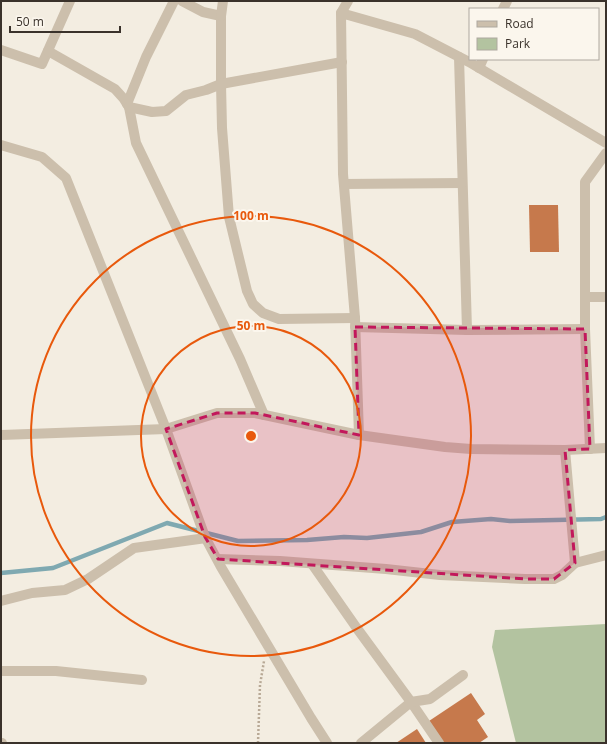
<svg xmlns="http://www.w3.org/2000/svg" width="607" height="744" font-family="'Open Sans',sans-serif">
	<rect width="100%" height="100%" fill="#f3ede1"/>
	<path fill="#b3c3a0" d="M606 624V743H516L492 647 495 630Z"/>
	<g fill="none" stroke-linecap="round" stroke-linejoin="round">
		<path stroke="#7fa9b1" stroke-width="4.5" d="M1 573 53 568 167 523 238 541 307 540 344 537 367 538 421 532 452 522 491 519 510 521 601 519 606 517"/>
	</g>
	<g fill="#c6794c">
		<path d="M529 205H558L559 252H530Z"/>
		<path d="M471 693 485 714 477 720 488 737 479 743H444L429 721Z"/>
		<path d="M417 729 426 743H396Z"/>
	</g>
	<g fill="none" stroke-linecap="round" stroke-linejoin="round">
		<path stroke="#b8a996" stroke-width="2.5" stroke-dasharray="2 2" stroke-linecap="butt" d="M258 743 260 685 264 661"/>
		<g stroke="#ccbfac" stroke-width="10">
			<path d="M182 1 203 12 221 16V84L222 128 229 217 247 291 253 304 263 313 279 319 355 318"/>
			<path d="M503 9 507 1"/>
			<path d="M341 13 348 1"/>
			<path d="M221 16 223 1"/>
			<path d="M1 50 42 64 70 1"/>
			<path d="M48 51 115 89 124 99 129 107 136 143 240 359 264 415"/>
			<path d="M459 57 467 330"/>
			<path d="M479 68 483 59"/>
			<path d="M127 104 146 57 174 1"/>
			<path d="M129 107 152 112 166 111 186 95 206 90 221 84 342 62"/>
			<path d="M1 145 42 157 66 178 166 429 205 537 221 567 311 718 327 743"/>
			<path d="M344 184 462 183"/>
			<path d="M585 297H606"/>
			<path d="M355 327 467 330 585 329"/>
			<path d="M1 435 166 429 217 413H255L359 435 445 447 471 449 565 450 606 448"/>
			<path d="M359 435 355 318 343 174 341 13 415 34 469 62 606 143"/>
			<path d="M590 449 585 329V182L606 153"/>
			<path d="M565 450 575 563"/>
			<path d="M218 559 280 561 386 569 440 575 525 579H554L562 575 575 563 606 555"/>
			<path d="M312 564 356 627 411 702 439 743"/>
			<path d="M1 601 32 593 65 590 88 579 134 548 206 538"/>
			<path d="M1 671H56L142 680"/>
			<path d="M1 743H2"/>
			<path d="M361 743 411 702 430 699 463 675"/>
		</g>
	</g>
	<path fill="#c2185b" fill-opacity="0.2" stroke="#c2185b" stroke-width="3" stroke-dasharray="8 5" stroke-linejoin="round" d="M355 327 585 329 590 449 565 450 575 563 554 579H525L218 559 205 537 166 429 217 413H255L359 435Z"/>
	<g fill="none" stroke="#e8590c" stroke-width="2">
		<circle cx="251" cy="436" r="110"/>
		<circle cx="251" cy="436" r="220"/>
	</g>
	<circle cx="251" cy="436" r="6" fill="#e8590c" stroke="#fbf6ed" stroke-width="2"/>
	<g font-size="12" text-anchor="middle" font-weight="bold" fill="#e8590c" stroke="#fbf6ed" stroke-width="4" stroke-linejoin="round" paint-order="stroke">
		<text x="251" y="220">100 m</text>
		<text x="251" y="330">50 m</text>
	</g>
	<rect width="607" height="744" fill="none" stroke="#3a322b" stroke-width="4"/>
	<rect x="469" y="8" width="130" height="52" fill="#fbf6ed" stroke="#aea89f"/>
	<rect x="477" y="21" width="20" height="6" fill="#ccbfac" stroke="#aea89f"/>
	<text x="505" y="28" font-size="12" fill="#3a322b">Road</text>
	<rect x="477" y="38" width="20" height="12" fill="#b3c3a0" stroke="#aea89f"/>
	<text x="505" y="48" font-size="12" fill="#3a322b">Park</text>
	<path d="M10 26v6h110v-6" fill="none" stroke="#3a322b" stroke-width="2"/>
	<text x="16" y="26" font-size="12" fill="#3a322b" stroke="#fbf6ed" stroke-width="3" paint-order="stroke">50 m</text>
</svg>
